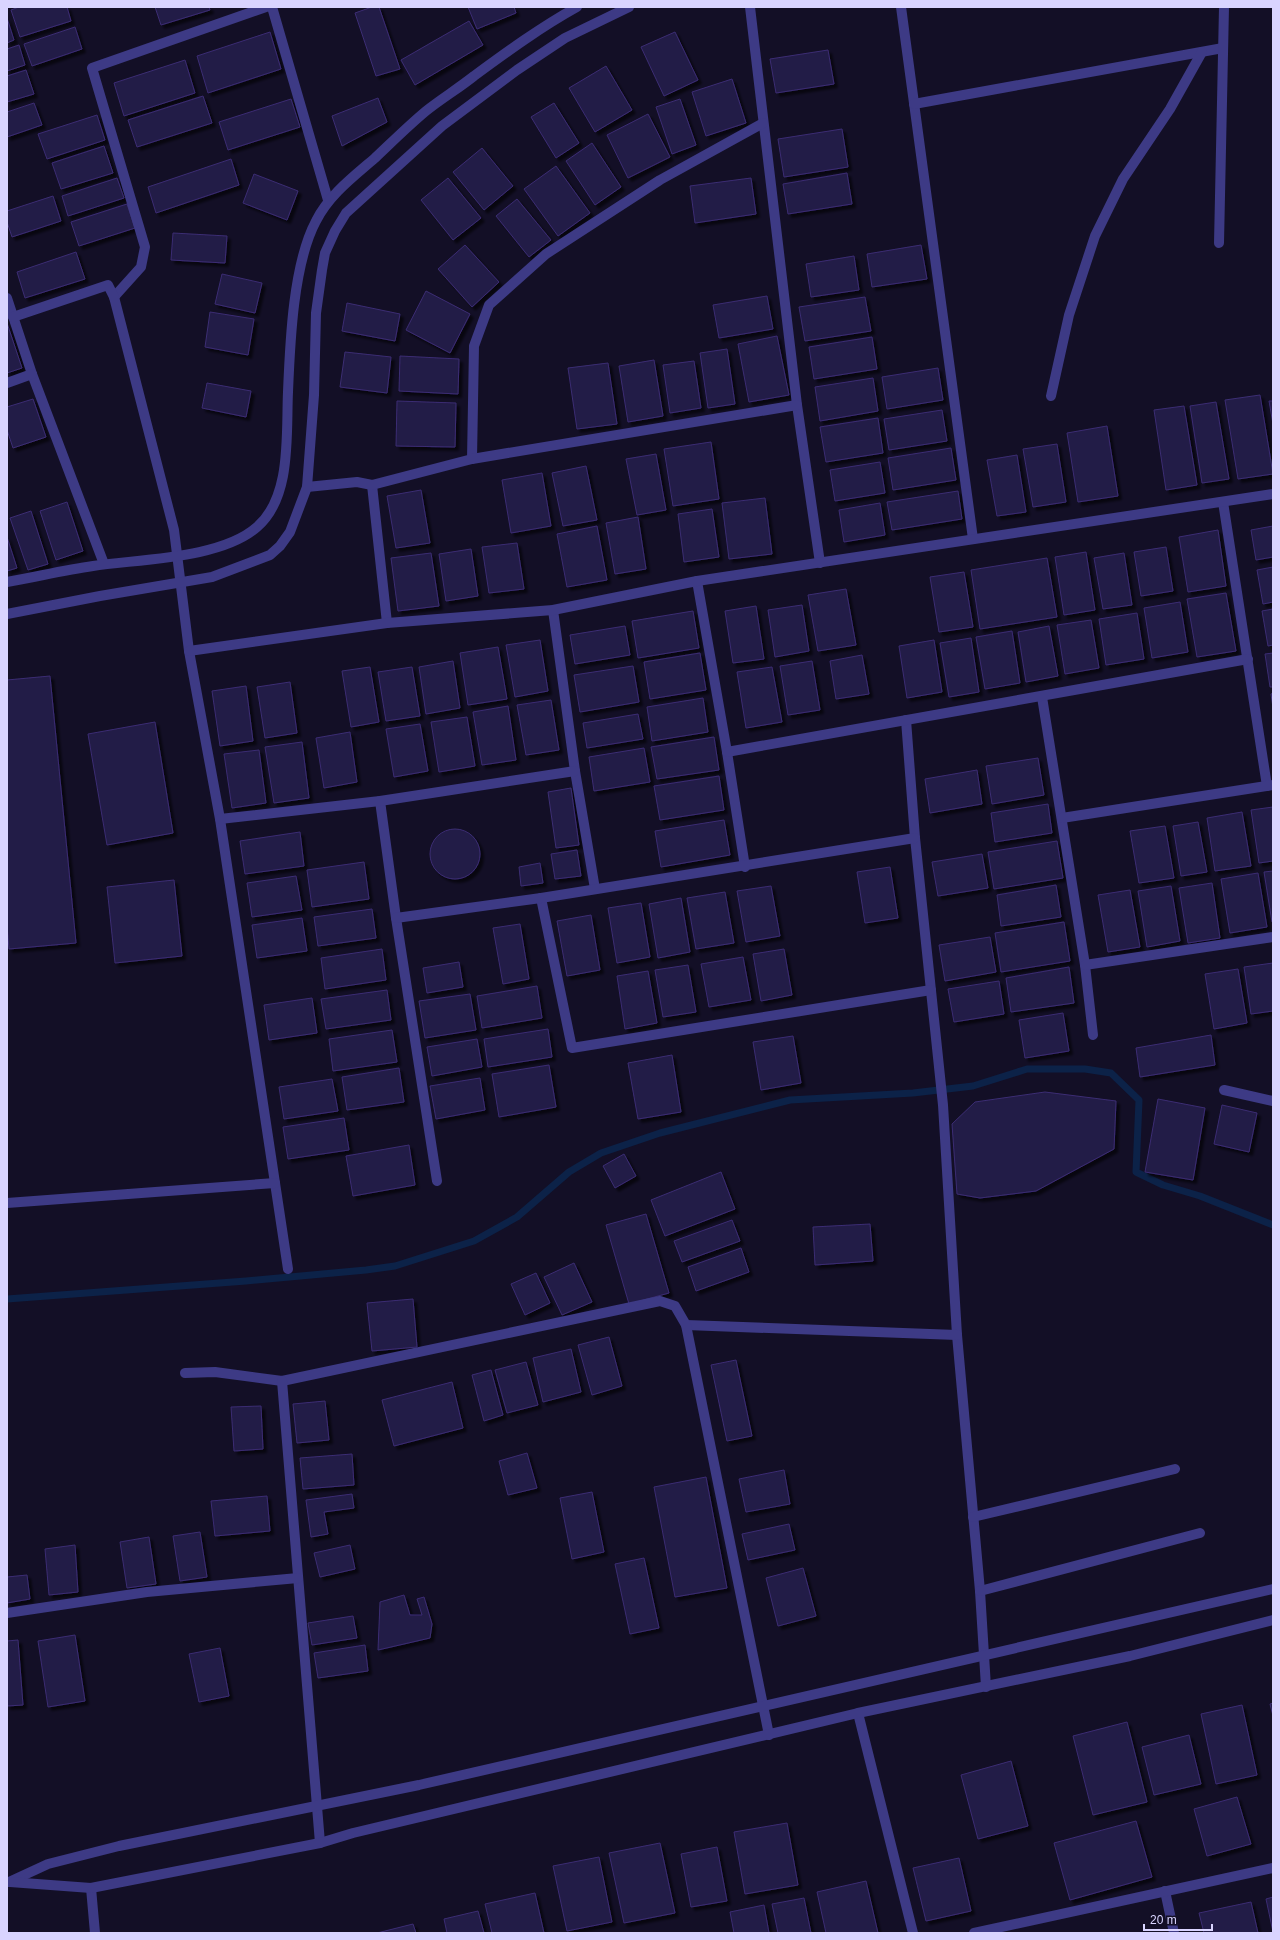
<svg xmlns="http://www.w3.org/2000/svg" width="1280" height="1940" font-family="Helvetica,sans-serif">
	<defs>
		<filter id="shadow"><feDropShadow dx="3.5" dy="3.5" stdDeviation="1" flood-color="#0009"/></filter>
	</defs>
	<rect width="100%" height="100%" fill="#130f26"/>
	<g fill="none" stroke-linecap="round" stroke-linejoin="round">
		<path stroke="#0c2248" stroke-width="7" d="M7 1299 246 1281 366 1270 395 1266 474 1241 517 1217 569 1172 601 1153 660 1133 790 1100 913 1093 973 1086 1027 1069H1085L1111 1073 1139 1100 1136 1172 1163 1185 1200 1196 1273 1225"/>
	</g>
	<g fill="#241b47" stroke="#3b2d73" filter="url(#shadow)">
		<path d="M19 7H67L71 21 20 37 11 10Z"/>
		<path d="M155 7H209L210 10 161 25Z"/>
		<path d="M372 7H379L400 69 376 76 355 13Z"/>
		<path d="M468 7H514L516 13 477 29Z"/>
		<path d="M7 18 14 40 7 43Z"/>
		<path d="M469 21 483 45 415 85 401 60Z"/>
		<path d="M75 27 82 49 32 66 24 44Z"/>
		<path d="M270 32 281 69 208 93 197 56Z"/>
		<path d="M675 32 698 80 664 96 641 47Z"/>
		<path d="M19 45 25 65 7 71V49Z"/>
		<path d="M828 50 834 84 776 93 770 59Z"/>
		<path d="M185 60 195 93 124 116 114 83Z"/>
		<path d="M606 66 632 110 595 132 569 88Z"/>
		<path d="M26 70 34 94 7 102V76Z"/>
		<path d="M732 79 746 123 706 136 692 92Z"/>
		<path d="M203 96 212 123 137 147 128 120Z"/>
		<path d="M378 98 387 122 342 146 332 116Z"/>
		<path d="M291 99 300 127 228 150 219 122Z"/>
		<path d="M680 99 696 145 672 154 656 107Z"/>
		<path d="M34 103 42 125 7 137V112Z"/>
		<path d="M554 103 579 143 556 158 531 117Z"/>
		<path d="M648 114 670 157 628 178 607 135Z"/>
		<path d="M97 115 105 140 47 159 38 134Z"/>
		<path d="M842 129 848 167 784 177 778 139Z"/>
		<path d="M592 143 621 187 595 205 566 161Z"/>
		<path d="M104 146 113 173 61 189 52 163Z"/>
		<path d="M482 148 513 186 484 210 453 172Z"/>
		<path d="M231 159 239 185 156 213 148 187Z"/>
		<path d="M556 166 590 213 558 236 524 189Z"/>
		<path d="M847 173 852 204 788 214 783 184Z"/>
		<path d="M254 174 298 191 287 220 243 203Z"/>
		<path d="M117 178 124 198 68 216 62 196Z"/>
		<path d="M448 178 481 218 453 240 421 200Z"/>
		<path d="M751 178 756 214 695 223 690 186Z"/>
		<path d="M53 196 61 221 12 237 7 222V211Z"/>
		<path d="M517 199 551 240 529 257 496 216Z"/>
		<path d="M127 204 135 228 79 246 71 222Z"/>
		<path d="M173 233 227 236 225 263 171 260Z"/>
		<path d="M465 245 499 282 472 307 438 269Z"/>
		<path d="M921 245 927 279 872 287 867 254Z"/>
		<path d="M76 252 85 279 25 298 17 272Z"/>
		<path d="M854 256 859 290 811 297 806 264Z"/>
		<path d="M222 274 262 283 255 313 215 304Z"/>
		<path d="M426 291 470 314 450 353 406 330Z"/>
		<path d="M767 296 773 329 719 338 713 305Z"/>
		<path d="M865 297 871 331 805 341 799 307Z"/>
		<path d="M347 303 400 314 395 341 342 331Z"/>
		<path d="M210 312 254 319 248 355 205 347Z"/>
		<path d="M7 323 22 368 7 373Z"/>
		<path d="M777 336 789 395 749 402 738 344Z"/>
		<path d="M872 337 877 369 814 379 809 347Z"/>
		<path d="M727 349 735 404 708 408 700 353Z"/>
		<path d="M345 352 391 357 387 393 340 387Z"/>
		<path d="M400 356 459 359 458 394 399 391Z"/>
		<path d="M654 360 663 416 628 422 619 366Z"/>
		<path d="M694 361 701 408 670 413 663 365Z"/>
		<path d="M608 363 617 424 577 429 568 368Z"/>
		<path d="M938 368 943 400 887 409 882 377Z"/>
		<path d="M873 378 878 411 820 421 815 387Z"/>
		<path d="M207 383 251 391 246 417 202 408Z"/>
		<path d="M1260 395 1273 474 1238 479 1225 400Z"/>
		<path d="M33 399 46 437 13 448 7 430V407Z"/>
		<path d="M397 401 456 403 455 447 396 446Z"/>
		<path d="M1269 401H1273V424Z"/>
		<path d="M1216 402 1229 479 1202 483 1190 406Z"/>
		<path d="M1184 406 1197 485 1166 490 1154 410Z"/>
		<path d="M942 410 947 441 889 450 884 419Z"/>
		<path d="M878 418 883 453 826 462 820 427Z"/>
		<path d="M1107 426 1118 496 1078 502 1067 433Z"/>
		<path d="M711 442 719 499 673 506 664 449Z"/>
		<path d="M1057 444 1066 502 1033 507 1023 449Z"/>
		<path d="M951 448 956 480 893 490 888 458Z"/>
		<path d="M656 454 666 510 637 515 626 459Z"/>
		<path d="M1017 455 1026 512 997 516 987 460Z"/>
		<path d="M880 462 885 493 835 501 830 470Z"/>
		<path d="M586 466 597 520 563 526 552 473Z"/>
		<path d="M542 473 551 526 511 533 502 480Z"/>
		<path d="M421 490 430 543 396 548 387 496Z"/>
		<path d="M958 491 962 519 892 530 887 502Z"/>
		<path d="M765 498 772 554 729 559 722 503Z"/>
		<path d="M67 502 83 551 56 560 40 511Z"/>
		<path d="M880 503 885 535 844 542 839 510Z"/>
		<path d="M712 509 719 557 684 562 678 514Z"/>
		<path d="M31 511 48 564 28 570 10 518Z"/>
		<path d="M638 517 646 569 615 574 606 523Z"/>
		<path d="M597 526 607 580 567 587 557 534Z"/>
		<path d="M1273 526V557L1256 560 1251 530Z"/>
		<path d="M1218 530 1226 586 1188 592 1179 537Z"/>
		<path d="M7 537 17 568 7 571Z"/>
		<path d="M517 543 524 589 489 593 482 547Z"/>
		<path d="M1166 547 1173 591 1141 596 1134 552Z"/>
		<path d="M471 549 478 596 446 601 439 554Z"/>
		<path d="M1086 552 1095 610 1064 615 1055 557Z"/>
		<path d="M431 553 439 606 398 611 391 558Z"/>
		<path d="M1124 553 1132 605 1103 609 1094 558Z"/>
		<path d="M1047 558 1057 617 980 629 971 570Z"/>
		<path d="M1273 567V602L1263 604 1257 570Z"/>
		<path d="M964 572 973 627 939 632 930 577Z"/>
		<path d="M846 589 856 645 818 651 808 595Z"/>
		<path d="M1226 593 1236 651 1197 657 1187 599Z"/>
		<path d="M1180 602 1188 652 1152 658 1144 608Z"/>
		<path d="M802 605 809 651 775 657 768 610Z"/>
		<path d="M756 606 764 659 733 663 725 611Z"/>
		<path d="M1273 609V645L1268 646 1262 611Z"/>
		<path d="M693 611 699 648 638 658 632 621Z"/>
		<path d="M1137 613 1144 659 1106 665 1099 619Z"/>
		<path d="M1091 620 1099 668 1065 674 1057 625Z"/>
		<path d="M625 626 630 655 575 664 570 635Z"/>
		<path d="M1049 626 1058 676 1026 682 1018 632Z"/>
		<path d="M1012 631 1020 683 985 689 976 637Z"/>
		<path d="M971 638 979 692 949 697 940 643Z"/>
		<path d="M540 640 548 691 515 697 506 645Z"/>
		<path d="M934 640 942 692 907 698 899 646Z"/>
		<path d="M498 647 507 699 468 705 460 653Z"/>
		<path d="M700 653 706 690 650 699 644 662Z"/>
		<path d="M1273 653V687H1270L1265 654Z"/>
		<path d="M862 655 869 694 836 699 830 661Z"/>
		<path d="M453 661 460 708 426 714 419 667Z"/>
		<path d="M812 661 820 710 788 715 780 666Z"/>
		<path d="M633 666 639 702 580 712 574 675Z"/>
		<path d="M370 667 379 722 351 727 342 671Z"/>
		<path d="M412 667 420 716 386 721 378 672Z"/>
		<path d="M772 667 782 722 746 728 737 672Z"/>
		<path d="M50 676 76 943 9 949 7 926V680Z"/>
		<path d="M290 682 297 733 265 738 257 687Z"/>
		<path d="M246 686 253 741 220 746 212 691Z"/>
		<path d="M1273 693V708L1271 694Z"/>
		<path d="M703 698 708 732 652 741 647 707Z"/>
		<path d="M551 700 559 750 526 755 517 705Z"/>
		<path d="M508 706 516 760 482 765 473 712Z"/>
		<path d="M638 714 643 739 587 748 583 723Z"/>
		<path d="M467 717 475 766 439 772 431 722Z"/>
		<path d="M155 722 173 833 107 845 88 734Z"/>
		<path d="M420 724 428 771 394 777 386 729Z"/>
		<path d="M350 732 357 782 324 788 316 738Z"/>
		<path d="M714 737 719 770 657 779 651 747Z"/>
		<path d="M302 742 309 798 274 803 265 747Z"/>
		<path d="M644 748 650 782 594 791 589 757Z"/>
		<path d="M259 750 266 803 232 808 224 754Z"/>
		<path d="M1038 758 1044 795 992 804 986 766Z"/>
		<path d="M977 770 982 804 930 813 925 779Z"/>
		<path d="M719 776 724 810 660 820 654 786Z"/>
		<path d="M571 788 579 845 556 848 548 792Z"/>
		<path d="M1048 804 1052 833 995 842 991 813Z"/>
		<path d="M1273 807V861L1259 863 1251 810Z"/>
		<path d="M1242 812 1251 866 1215 871 1207 818Z"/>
		<path d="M724 820 730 855 661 867 655 831Z"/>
		<path d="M1198 822 1207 872 1181 876 1173 826Z"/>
		<path d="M1165 826 1174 878 1139 883 1130 831Z"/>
		<circle cx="455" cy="854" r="25"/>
		<path d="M300 832 304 866 245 874 240 841Z"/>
		<path d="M1057 841 1063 878 994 889 988 852Z"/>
		<path d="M577 850 581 876 555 879 551 854Z"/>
		<path d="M982 854 988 888 938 896 932 862Z"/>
		<path d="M364 862 369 899 312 907 307 870Z"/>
		<path d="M540 863 543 883 521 886 519 867Z"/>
		<path d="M890 867 898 918 865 923 857 872Z"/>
		<path d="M1273 871V921L1272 922 1264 872Z"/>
		<path d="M1258 873 1267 927 1230 933 1221 879Z"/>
		<path d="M296 876 302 910 252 917 247 883Z"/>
		<path d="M174 880 182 956 115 963 107 887Z"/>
		<path d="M1212 883 1220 938 1188 943 1179 888Z"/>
		<path d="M1056 885 1061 917 1001 926 997 895Z"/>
		<path d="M771 886 780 936 746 942 737 891Z"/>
		<path d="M1171 886 1180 941 1147 947 1138 891Z"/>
		<path d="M1130 890 1140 947 1108 952 1098 895Z"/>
		<path d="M725 892 734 943 696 949 687 898Z"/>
		<path d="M681 898 690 952 658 958 649 904Z"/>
		<path d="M641 903 650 957 617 963 608 908Z"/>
		<path d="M372 909 376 938 318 946 314 917Z"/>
		<path d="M591 915 600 970 567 976 557 921Z"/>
		<path d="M302 918 307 951 257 958 252 925Z"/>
		<path d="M1064 922 1070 961 1001 972 995 933Z"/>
		<path d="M520 924 529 979 503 984 493 928Z"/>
		<path d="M990 937 996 972 945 981 939 945Z"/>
		<path d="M382 949 386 980 325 989 321 958Z"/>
		<path d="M784 949 792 995 761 1001 753 954Z"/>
		<path d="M743 957 751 1000 709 1007 701 964Z"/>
		<path d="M459 962 463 987 427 993 423 968Z"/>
		<path d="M1273 963V1011L1251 1014 1244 967Z"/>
		<path d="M688 965 696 1012 663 1017 655 970Z"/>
		<path d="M1069 967 1074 1003 1011 1012 1006 978Z"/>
		<path d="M1238 969 1247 1023 1214 1029 1205 974Z"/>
		<path d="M648 971 657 1023 625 1029 617 976Z"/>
		<path d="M999 981 1004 1014 954 1022 948 989Z"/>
		<path d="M537 986 542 1018 482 1028 477 996Z"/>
		<path d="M387 990 391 1020 326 1029 321 999Z"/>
		<path d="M470 994 476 1030 425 1038 419 1001Z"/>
		<path d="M312 998 317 1033 269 1040 264 1005Z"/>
		<path d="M1063 1013 1069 1051 1025 1058 1019 1020Z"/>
		<path d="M548 1029 552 1057 488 1067 484 1039Z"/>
		<path d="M392 1030 397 1062 333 1071 329 1039Z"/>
		<path d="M1211 1035 1215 1065 1140 1077 1136 1048Z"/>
		<path d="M793 1036 801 1083 761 1090 753 1042Z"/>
		<path d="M477 1039 482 1067 432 1076 427 1047Z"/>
		<path d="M672 1055 681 1112 638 1119 628 1063Z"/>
		<path d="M549 1065 556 1107 499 1117 492 1074Z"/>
		<path d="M399 1068 404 1102 347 1110 342 1077Z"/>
		<path d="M480 1078 485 1110 436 1119 430 1086Z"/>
		<path d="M332 1079 338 1111 284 1119 279 1087Z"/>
		<path d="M1045 1092 1116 1101 1114 1149 1036 1191 980 1198 957 1194 952 1124 975 1102Z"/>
		<path d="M1158 1099 1205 1108 1193 1180 1145 1172Z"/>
		<path d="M1222 1105 1257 1113 1249 1152 1214 1144Z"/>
		<path d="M344 1118 349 1150 288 1159 283 1127Z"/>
		<path d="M409 1145 415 1185 353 1196 346 1156Z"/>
		<path d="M624 1154 636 1176 615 1188 603 1166Z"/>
		<path d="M721 1172 735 1209 665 1236 651 1200Z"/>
		<path d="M646 1214 669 1293 629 1304 606 1225Z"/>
		<path d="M732 1220 740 1241 682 1262 674 1241Z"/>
		<path d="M870 1224 873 1261 815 1265 813 1227Z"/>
		<path d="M741 1248 749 1272 696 1291 688 1267Z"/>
		<path d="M574 1263 592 1302 562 1315 544 1277Z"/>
		<path d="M536 1273 550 1303 525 1315 511 1284Z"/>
		<path d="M413 1299 417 1347 372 1351 367 1303Z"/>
		<path d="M609 1337 622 1386 592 1395 578 1345Z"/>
		<path d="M571 1349 581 1392 543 1402 533 1358Z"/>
		<path d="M736 1360 752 1436 727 1441 711 1365Z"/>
		<path d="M526 1362 538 1405 507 1413 495 1370Z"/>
		<path d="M491 1370 503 1415 484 1421 472 1375Z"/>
		<path d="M452 1382 463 1428 394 1446 382 1400Z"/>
		<path d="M325 1401 329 1440 297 1443 293 1404Z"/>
		<path d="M261 1406 263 1449 234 1451 231 1407Z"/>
		<path d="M527 1453 537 1488 508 1495 499 1461Z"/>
		<path d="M352 1454 354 1485 303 1489 300 1458Z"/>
		<path d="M784 1470 790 1504 746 1512 739 1479Z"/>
		<path d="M706 1477 727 1588 675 1597 654 1487Z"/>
		<path d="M592 1492 604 1552 572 1559 560 1498Z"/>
		<path d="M352 1494 354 1508 324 1512 328 1534 311 1537 306 1500Z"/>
		<path d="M267 1496 270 1531 215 1536 211 1501Z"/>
		<path d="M789 1524 795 1550 748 1560 742 1534Z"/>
		<path d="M200 1532 207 1577 180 1581 173 1536Z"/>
		<path d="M149 1537 156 1584 127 1588 120 1542Z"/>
		<path d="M75 1545 78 1592 49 1595 45 1549Z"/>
		<path d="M350 1545 355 1569 320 1577 314 1553Z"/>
		<path d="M644 1558 659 1628 630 1634 615 1564Z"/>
		<path d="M803 1568 816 1616 778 1626 766 1578Z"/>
		<path d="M27 1575 30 1599 7 1603V1577Z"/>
		<path d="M404 1595 410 1615H422L417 1599 424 1597 432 1624 430 1638 378 1650 380 1602Z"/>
		<path d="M353 1616 357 1638 312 1645 308 1623Z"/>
		<path d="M75 1635 85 1701 48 1707 38 1641Z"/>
		<path d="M18 1640 23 1705 7 1706V1641Z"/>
		<path d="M365 1645 368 1671 318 1678 314 1653Z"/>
		<path d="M220 1648 229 1696 199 1702 189 1654Z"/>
		<path d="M1273 1703V1716L1270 1704Z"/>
		<path d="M1242 1705 1257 1775 1216 1784 1201 1714Z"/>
		<path d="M1127 1722 1147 1802 1093 1815 1073 1736Z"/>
		<path d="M1189 1735 1201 1784 1154 1795 1142 1747Z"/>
		<path d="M1011 1761 1028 1826 978 1839 961 1775Z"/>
		<path d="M1237 1797 1251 1844 1207 1856 1194 1809Z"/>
		<path d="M1136 1821 1152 1877 1070 1900 1054 1843Z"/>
		<path d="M787 1823 798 1885 745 1894 734 1832Z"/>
		<path d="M660 1843 675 1913 624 1923 609 1853Z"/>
		<path d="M717 1847 727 1901 691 1907 681 1854Z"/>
		<path d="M599 1857 612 1922 567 1931 553 1866Z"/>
		<path d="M959 1858 971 1911 926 1921 913 1868Z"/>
		<path d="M866 1881 878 1933H826L817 1892Z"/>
		<path d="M535 1893 544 1933H492L485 1904Z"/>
		<path d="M1273 1897V1932L1266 1899Z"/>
		<path d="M804 1898 811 1933H778L772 1904Z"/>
		<path d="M1251 1902 1258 1933H1204L1199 1913Z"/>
		<path d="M764 1905 769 1933H734L730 1912Z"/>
		<path d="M478 1911 484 1933H447L444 1919Z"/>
		<path d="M413 1924 416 1933H377Z"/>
	</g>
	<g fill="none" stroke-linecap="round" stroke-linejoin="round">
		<g stroke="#3d3a85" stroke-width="10">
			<path d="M272 7 328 200"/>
			<path d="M750 7 797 405 820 563"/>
			<path d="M901 7 973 539"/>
			<path d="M914 104 1223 48"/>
			<path d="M1219 243 1224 7"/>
			<path d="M114 297 141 267 145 247 92 68 266 7"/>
			<path d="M7 298 32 374 104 564"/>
			<path d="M13 317 108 285 114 297 174 530 189 651 220 819 288 1269"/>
			<path d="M7 383 32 374"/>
			<path d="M1051 396 1069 315 1095 236 1123 179 1170 109 1202 52"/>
			<path d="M472 459 474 346 489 305 546 254 660 180 763 123"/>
			<path d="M372 485 387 623"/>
			<path d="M307 487 357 482 372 485 472 459 797 405"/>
			<path d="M1223 502 1267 786"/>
			<path d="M697 581 727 752 745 867"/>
			<path d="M7 582C36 577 64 570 93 566 139 559 221 559 257 527 292 497 286 434 288 392 290 343 293 264 316 221 329 195 353 177 375 158 392 142 408 126 426 111 441 99 459 88 474 76 508 51 541 27 577 7"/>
			<path d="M553 610 575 771 595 889"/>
			<path d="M7 614 100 596 212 577 270 555 280 546 290 532 307 487 314 395 316 313 322 270 325 253 335 231 346 213 442 126 517 70 565 38 629 7"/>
			<path d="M189 651 387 623 553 610 697 581 1273 494"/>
			<path d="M1042 697 1085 965 1093 1035"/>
			<path d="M906 720 915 838 943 1105 957 1335 980 1591 986 1687"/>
			<path d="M727 752 1248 659"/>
			<path d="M380 801 396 918 437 1181"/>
			<path d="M1062 818 1273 785"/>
			<path d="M220 819 380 801 575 771"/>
			<path d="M541 898 572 1048 931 990"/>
			<path d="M396 918 541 898 915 838"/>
			<path d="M1085 965 1273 937"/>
			<path d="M1224 1090 1273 1101"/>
			<path d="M7 1203 275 1183"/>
			<path d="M686 1325 957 1335"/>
			<path d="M185 1373 215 1372 282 1381 660 1301 675 1306 686 1325 769 1735"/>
			<path d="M282 1381 320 1843"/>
			<path d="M973 1517 1175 1469"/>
			<path d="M980 1591 1200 1533"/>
			<path d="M7 1613 147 1592 298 1578"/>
			<path d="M858 1713 913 1933"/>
			<path d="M91 1888 95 1933"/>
			<path d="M1165 1891 1174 1933"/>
			<path d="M974 1933 1273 1868"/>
		</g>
		<g stroke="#3d3a85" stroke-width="10">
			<path d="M9 1882 48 1864 119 1846 419 1785 1273 1589"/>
			<path d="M10 1882 91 1888 320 1843 353 1833 858 1713 1130 1656 1273 1620"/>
		</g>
	</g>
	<rect width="1280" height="1940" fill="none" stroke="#d9d4ff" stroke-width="16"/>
	<path d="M1144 1924v6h68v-6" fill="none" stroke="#d9d4ff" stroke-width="2"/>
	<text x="1150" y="1924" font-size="12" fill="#d9d4ff" stroke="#130f26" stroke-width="3" paint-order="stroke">20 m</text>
</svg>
